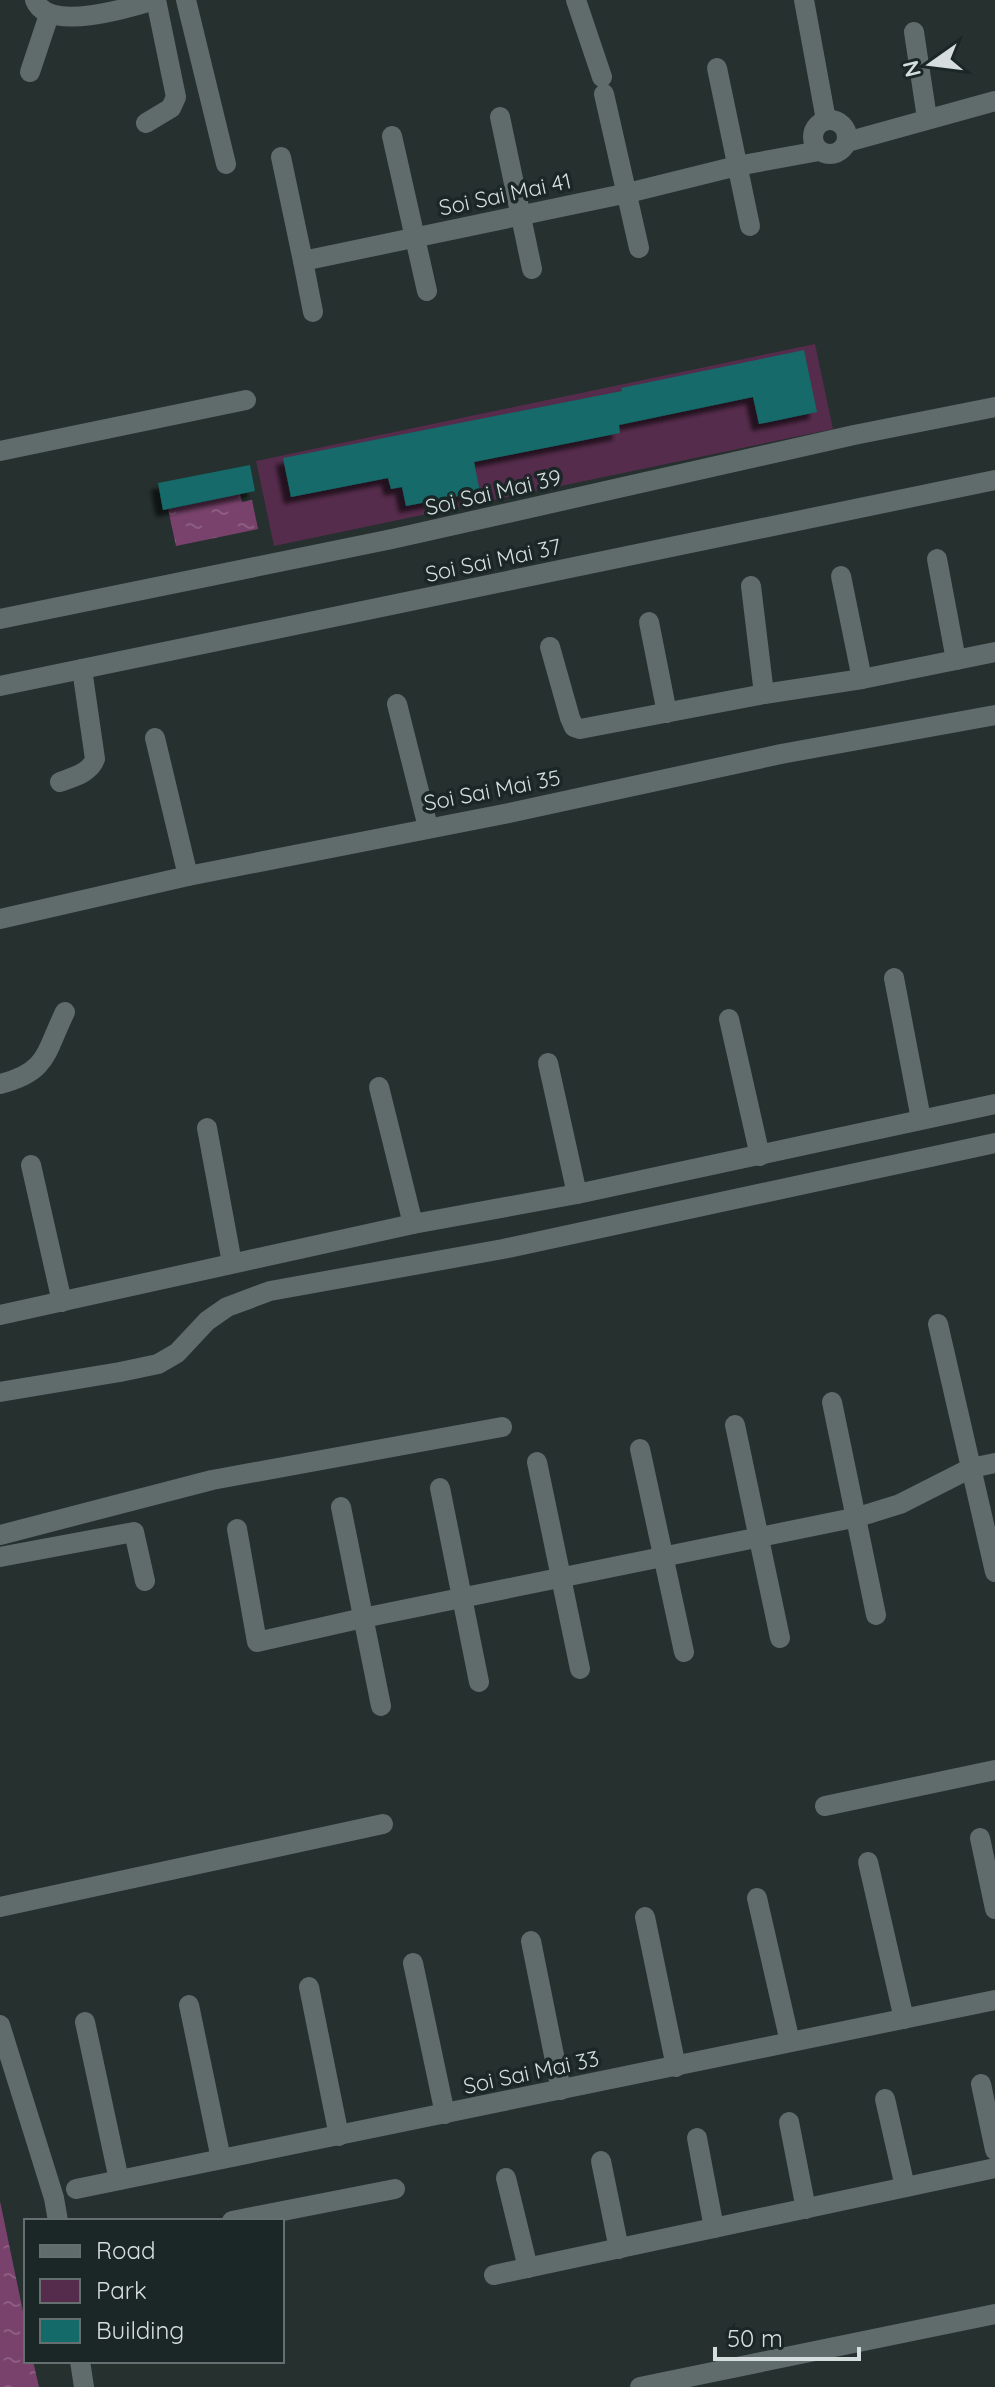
<svg xmlns="http://www.w3.org/2000/svg" width="995" height="2387" font-family="Quicksand,sans-serif">
	<defs>
		<pattern id="water-ripples" width="26" height="14" patternUnits="userSpaceOnUse" patternTransform="scale(2)"><rect width="26" height="14" fill="#79426c"/><path d="M2 4q2-2 4 0t4 0M15 11q2-2 4 0t4 0" fill="none" stroke="#8b5d81"/></pattern>
		<filter id="shadow"><feDropShadow dx="-7" dy="7" stdDeviation="2" flood-color="#0009"/></filter>
	</defs>
	<rect width="100%" height="100%" fill="#25302f"/>
	<path fill="#562c4c" d="M815 344 833 429 274 546 256 461Z"/>
	<g fill="url(#water-ripples)">
		<path d="M240 494 242 502 252 500 258 529 176 546 168 509Z"/>
		<path d="M0 2201 26 2326V2361H33L39 2387H0Z"/>
	</g>
	<g fill="#136a69" filter="url(#shadow)">
		<path d="M804 350 817 412 759 424 753 397 619 425 620 433 474 462 480 492 406 506 402 487 391 489 388 478 291 497 283 458 622 391 621 388Z"/>
		<path d="M250 465 255 491 163 510 158 483Z"/>
	</g>
	<g fill="none" stroke-linecap="round" stroke-linejoin="round">
		<g stroke="#606c6c" stroke-width="20">
			<path d="M35 0C48 33 129 8 155 0"/>
			<path d="M186 0 226 164"/>
			<path d="M576 0 602 77"/>
			<path d="M804 0 826 120"/>
			<path d="M914 32 927 118"/>
			<path d="M717 68 750 226"/>
			<path d="M30 72 49 15"/>
			<path d="M604 94 639 248"/>
			<path d="M500 117 532 269"/>
			<circle cx="830" cy="137" r="17"/>
			<path d="M146 123 171 108 176 97 156 0"/>
			<path d="M392 136 427 291"/>
			<path d="M847 142 995 101"/>
			<path d="M281 157 303 261 628 193 737 166 819 151"/>
			<path d="M303 261 313 312"/>
			<path d="M0 451 246 400"/>
			<path d="M937 559 956 660"/>
			<path d="M841 576 862 679"/>
			<path d="M751 586 764 694"/>
			<path d="M0 619 392 539 854 435 995 407"/>
			<path d="M649 622 667 713"/>
			<path d="M550 647 570 718 574 727 580 729 764 694 862 679 995 652"/>
			<path d="M0 686 995 480"/>
			<path d="M397 704 428 827"/>
			<path d="M155 738 188 876"/>
			<path d="M60 782C73 777 90 773 95 759L82 669"/>
			<path d="M0 919 188 876 509 813 781 754 995 715"/>
			<path d="M894 978 921 1119"/>
			<path d="M729 1019 760 1156"/>
			<path d="M548 1063 577 1194"/>
			<path d="M0 1084C48 1072 45 1053 65 1012"/>
			<path d="M379 1087 413 1224"/>
			<path d="M207 1128 232 1263"/>
			<path d="M31 1165 62 1302"/>
			<path d="M0 1315 413 1224 577 1194 995 1104"/>
			<path d="M938 1324 995 1572"/>
			<path d="M0 1392 120 1372 158 1364 177 1353 207 1321 227 1307 270 1291 503 1249 995 1143"/>
			<path d="M832 1402 876 1615"/>
			<path d="M735 1425 780 1638"/>
			<path d="M640 1449 684 1652"/>
			<path d="M537 1462 580 1669"/>
			<path d="M440 1488 479 1682"/>
			<path d="M341 1507 381 1706"/>
			<path d="M237 1529 257 1642 363 1618 858 1517 900 1504 971 1468 995 1463"/>
			<path d="M0 1535 212 1480 502 1427"/>
			<path d="M0 1557 134 1532 145 1581"/>
			<path d="M825 1806 995 1770"/>
			<path d="M980 1838 995 1909"/>
			<path d="M868 1862 904 2019"/>
			<path d="M757 1898 790 2042"/>
			<path d="M0 1907 383 1824"/>
			<path d="M645 1917 676 2067"/>
			<path d="M531 1941 561 2090"/>
			<path d="M413 1963 445 2114"/>
			<path d="M309 1987 339 2136"/>
			<path d="M189 2005 221 2159"/>
			<path d="M85 2022 119 2180"/>
			<path d="M0 2025 54 2198 58 2221"/>
			<path d="M981 2084 995 2150"/>
			<path d="M885 2099 905 2187"/>
			<path d="M789 2122 806 2209"/>
			<path d="M697 2138 714 2228"/>
			<path d="M601 2161 619 2249"/>
			<path d="M506 2178 528 2268"/>
			<path d="M76 2189 995 2000"/>
			<path d="M232 2221 395 2189"/>
			<path d="M494 2275 995 2168"/>
			<path d="M80 2361 84 2387"/>
			<path d="M640 2387 995 2314"/>
		</g>
	</g>
	<g text-anchor="middle" dominant-baseline="central" stroke-width="7" stroke-linejoin="round" paint-order="stroke">
		<g font-size="22" fill="#d6dddd" stroke="#1b2626">
			<text transform="translate(505 194) rotate(-12)">Soi Sai Mai 41</text>
			<text transform="translate(493 492) rotate(-13)">Soi Sai Mai 39</text>
			<text transform="translate(493 560) rotate(-12)">Soi Sai Mai 37</text>
			<text transform="translate(492 790) rotate(-11)">Soi Sai Mai 35</text>
			<text transform="translate(531 2072) rotate(-12)">Soi Sai Mai 33</text>
		</g>
	</g>
	<rect x="24" y="2219" width="260" height="144" fill="#1b2626" stroke="#666f6f" stroke-width="2"/>
	<rect x="40" y="2245" width="40" height="12" fill="#606c6c" stroke="#666f6f" stroke-width="2"/>
	<text x="96" y="2259" font-size="24" fill="#d6dddd">Road</text>
	<rect x="40" y="2279" width="40" height="24" fill="#562c4c" stroke="#666f6f" stroke-width="2"/>
	<text x="96" y="2299" font-size="24" fill="#d6dddd">Park</text>
	<rect x="40" y="2319" width="40" height="24" fill="#136a69" stroke="#666f6f" stroke-width="2"/>
	<text x="96" y="2339" font-size="24" fill="#d6dddd">Building</text>
	<g transform="translate(931 64) rotate(256)" stroke="#1b2626" stroke-width="6" paint-order="stroke">
	<path d="M0-6L14 30L0 20L-14 30Z" fill="#d6dddd"/>
	<text y="-12" font-size="22" font-weight="bold" text-anchor="middle" fill="#d6dddd">N</text>
	</g>
	<path d="M715 2347v12h144v-12" fill="none" stroke="#d6dddd" stroke-width="4"/>
	<text x="727" y="2347" font-size="24" fill="#d6dddd" stroke="#1b2626" stroke-width="6" paint-order="stroke">50 m</text>
</svg>
